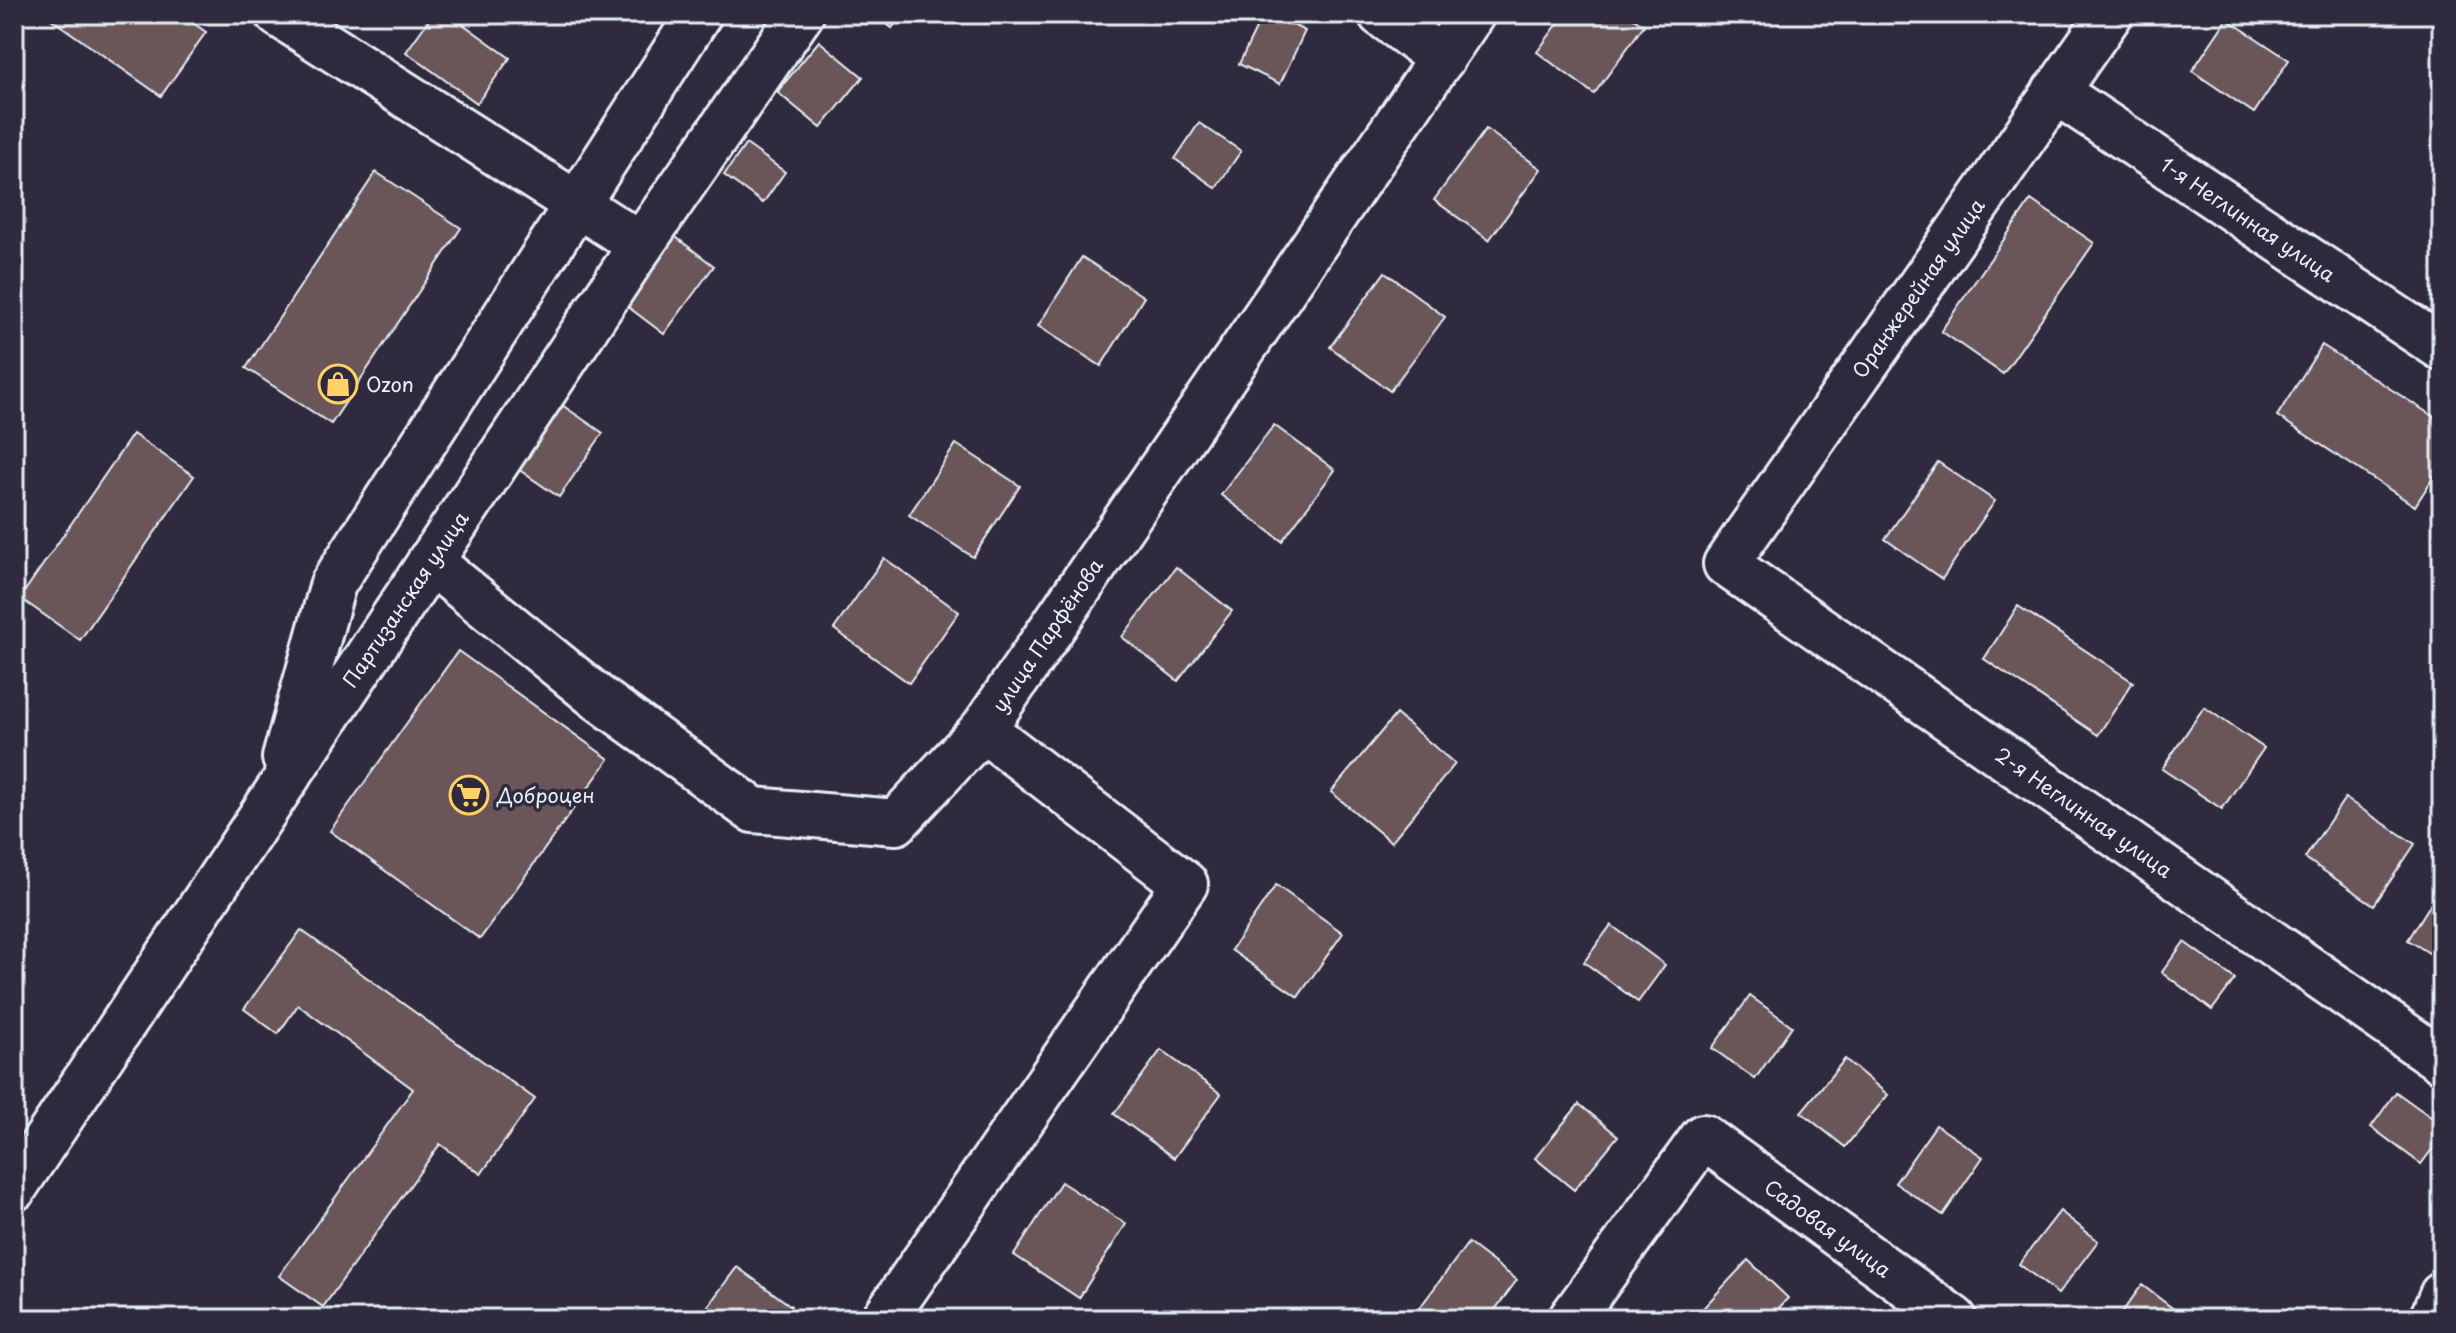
<svg xmlns="http://www.w3.org/2000/svg" width="2456" height="1333" font-family="'Playpen Sans',sans-serif">
	<rect width="100%" height="100%" fill="#2f2a3d"/>
	<filter id="ink" filterUnits="userSpaceOnUse"><feTurbulence type="fractalNoise" baseFrequency=".0125" numOctaves="2"/><feDisplacementMap in="SourceGraphic" scale="16" xChannelSelector="R" yChannelSelector="G"/><feConvolveMatrix kernelMatrix="1 2 1 2 8 2 1 2 1" color-interpolation-filters="sRGB"/></filter>
	<g filter="url(#ink)">
		<g fill="#6a5558" stroke="#e8f1f8" stroke-width="2">
			<path d="M44 14H180L206 32 161 96Z"/>
			<path d="M433 14H449L510 58 477 103 406 52Z"/>
			<path d="M874 14H903L892 28Z"/>
			<path d="M1263 14H1271L1305 31 1280 84 1239 64Z"/>
			<path d="M1565 14H1628L1644 25 1594 94 1537 52Z"/>
			<path d="M2227 19 2289 60 2254 113 2192 71Z"/>
			<path d="M819 41 863 77 821 128 777 92Z"/>
			<path d="M1199 123 1241 151 1216 188 1175 159Z"/>
			<path d="M1486 129 1541 169 1489 240 1434 200Z"/>
			<path d="M746 144 785 172 763 203 724 175Z"/>
			<path d="M376 172 461 228 331 424 246 368Z"/>
			<path d="M2031 200 2094 243 2003 374 1941 331Z"/>
			<path d="M673 235 714 266 664 334 623 303Z"/>
			<path d="M1082 257 1144 297 1101 366 1038 326Z"/>
			<path d="M1385 272 1445 317 1390 391 1330 347Z"/>
			<path d="M2322 345 2442 422V464L2415 506 2277 416Z"/>
			<path d="M559 403 603 433 559 497 515 467Z"/>
			<path d="M1274 425 1335 470 1282 541 1221 495Z"/>
			<path d="M133 434 194 476 80 640 20 598Z"/>
			<path d="M956 444 1020 486 973 557 909 515Z"/>
			<path d="M1938 462 1995 501 1942 579 1885 539Z"/>
			<path d="M884 558 959 612 909 683 834 629Z"/>
			<path d="M1176 567 1232 611 1178 681 1122 637Z"/>
			<path d="M2018 606 2133 682 2098 735 1984 659Z"/>
			<path d="M458 651 609 759 480 939 330 831Z"/>
			<path d="M2204 707 2264 748 2222 809 2162 769Z"/>
			<path d="M1396 714 1455 764 1391 842 1331 792Z"/>
			<path d="M2345 798 2415 844 2374 905 2305 858Z"/>
			<path d="M1276 885 1343 933 1298 997 1231 950Z"/>
			<path d="M2442 886V961L2408 940Z"/>
			<path d="M1611 925 1665 965 1638 1002 1584 962Z"/>
			<path d="M301 930 535 1099 481 1174 440 1144 323 1307 279 1276 413 1089 298 1005 278 1034 244 1009Z"/>
			<path d="M2184 942 2235 979 2212 1010 2162 972Z"/>
			<path d="M1750 996 1792 1026 1755 1079 1712 1048Z"/>
			<path d="M1161 1050 1221 1094 1174 1158 1114 1114Z"/>
			<path d="M1845 1059 1888 1095 1845 1147 1801 1112Z"/>
			<path d="M2396 1092 2442 1125V1136L2421 1164 2371 1127Z"/>
			<path d="M1579 1104 1618 1136 1574 1190 1535 1158Z"/>
			<path d="M1936 1125 1983 1157 1943 1215 1895 1183Z"/>
			<path d="M1061 1182 1126 1224 1079 1298 1014 1255Z"/>
			<path d="M2060 1211 2098 1241 2058 1294 2019 1264Z"/>
			<path d="M1468 1243 1517 1280 1488 1319H1430L1418 1310Z"/>
			<path d="M1748 1260 1788 1298 1769 1319H1693Z"/>
			<path d="M737 1267 791 1306 781 1319H709L702 1314Z"/>
			<path d="M2142 1285 2176 1311 2169 1319H2117Z"/>
		</g>
		<g fill="none" stroke-linecap="round" stroke-linejoin="round">
			<defs>
				<g id="minor">
					<path d="M278 14 641 245"/>
					<path d="M1381 14 1442 59"/>
					<path d="M2110 14 1726 564 2442 1061"/>
					<path d="M2055 91 2442 348"/>
					<path d="M430 561 596 696 753 810 896 822 983 729"/>
					<path d="M285 758 333 584 699 14"/>
					<path d="M14 1188 641 245 801 14"/>
					<path d="M884 1319 1185 884 983 729 1472 14"/>
					<path d="M1571 1319 1703 1137 1954 1319"/>
					<path d="M2432 1319 2442 1295"/>
				</g>
			</defs>
			<use href="#minor" stroke="#e8f1f8" stroke-width="50"/>
			<use href="#minor" stroke="#2f2a3d" stroke-width="44"/>
		</g>
	</g>
	<defs>
		<symbol id="shop-ring" viewBox="-11 -11 22 22"><circle r="9.5" fill="#2f2a3d" stroke="#ffd166" stroke-width="1.5"/><path d="M-5-2.5h2.3a2.7 3.5 0 0 1 5.4 0H5L5.5 6h-11ZM-1.5-2.5h3a1.5 2.3 0 0 0-3 0Z" fill="#ffd166"/></symbol>
		<symbol id="supermarket-ring" viewBox="-11 -11 22 22"><circle r="9.5" fill="#2f2a3d" stroke="#ffd166" stroke-width="1.5"/><path d="M-6-5.5h2.5l.6 2H6L4.5 2H-2.5L-4.4-4H-6ZM-1.5 3.2a1.3 1.3 0 1 0 .1 0ZM3 3.2a1.3 1.3 0 1 0 .1 0Z" fill="#ffd166"/></symbol>
	</defs>
	<g fill-rule="evenodd">
		<use href="#shop-ring" x="316" y="362" width="44" height="44"/>
		<use href="#supermarket-ring" x="447" y="773" width="44" height="44"/>
	</g>
	<g text-anchor="middle" dominant-baseline="central" stroke-width="7" stroke-linejoin="round" paint-order="stroke">
		<g font-size="20" fill="#e8f1f8" stroke="#2f2a3d">
			<text transform="translate(2248 219) rotate(34)">1-я Неглинная улица</text>
			<text transform="translate(1918 288) rotate(-55)">Оранжерейная улица</text>
			<text transform="translate(405 599) rotate(-56)">Партизанская улица</text>
			<text transform="translate(1047 635) rotate(-56)">улица Парфёнова</text>
			<text transform="translate(2084 812) rotate(35)">2-я Неглинная улица</text>
			<text transform="translate(1828 1228) rotate(36)">Садовая улица</text>
		</g>
		<g font-size="20" fill="#e8f1f8" stroke="#2f2a3d" text-anchor="start">
			<text x="366" y="384">Ozon</text>
			<text x="497" y="795">Доброцен</text>
		</g>
	</g>
	<rect width="2456" height="1333" fill="none" stroke="#2f2a3d" stroke-width="48"/>
	<rect x="24" y="24" width="2408" height="1285" fill="none" stroke="#e8f1f8" stroke-width="3" filter="url(#ink)"/>
</svg>
